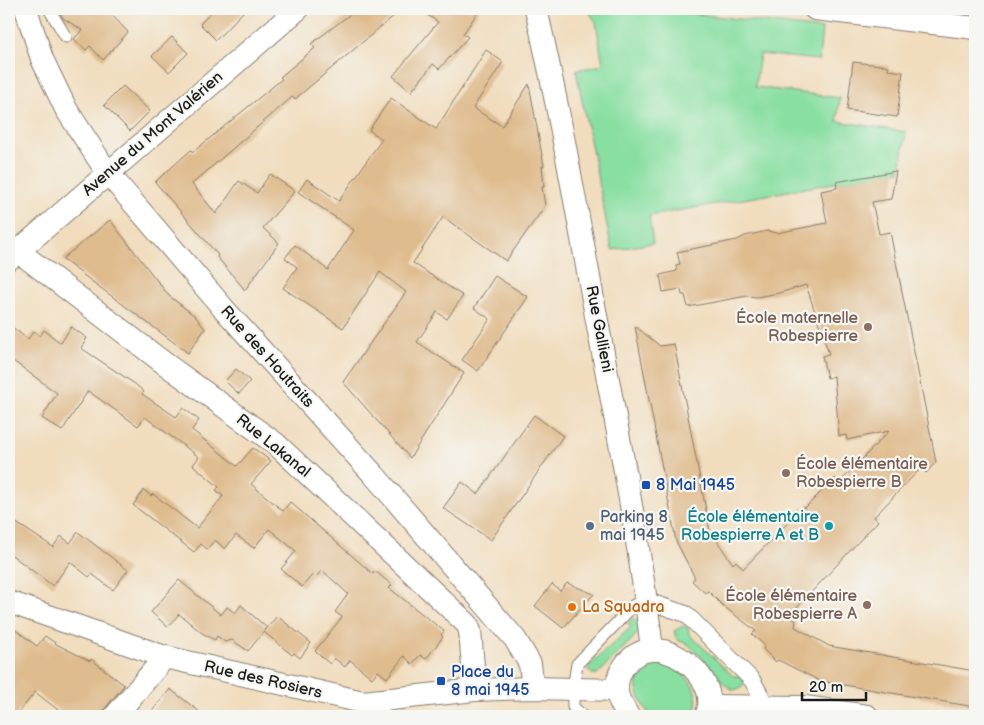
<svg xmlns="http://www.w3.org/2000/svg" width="984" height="725" font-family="'Balsamiq Sans',sans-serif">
	<rect width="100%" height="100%" fill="#f6f6f2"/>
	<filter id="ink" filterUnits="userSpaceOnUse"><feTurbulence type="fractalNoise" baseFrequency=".02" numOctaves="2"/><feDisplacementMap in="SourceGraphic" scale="10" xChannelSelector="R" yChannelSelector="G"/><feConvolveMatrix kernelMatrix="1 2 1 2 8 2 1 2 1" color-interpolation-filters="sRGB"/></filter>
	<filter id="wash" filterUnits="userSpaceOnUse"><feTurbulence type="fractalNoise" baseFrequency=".0096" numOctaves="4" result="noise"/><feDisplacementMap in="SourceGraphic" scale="20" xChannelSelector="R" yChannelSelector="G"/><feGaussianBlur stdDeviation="1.12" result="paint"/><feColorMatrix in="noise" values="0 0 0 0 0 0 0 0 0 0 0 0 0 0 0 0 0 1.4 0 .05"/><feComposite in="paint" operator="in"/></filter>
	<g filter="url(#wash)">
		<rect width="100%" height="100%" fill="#f1ddbe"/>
		<g fill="#89dfa2" stroke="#527e5f">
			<path d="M587 9H655L822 29 819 60 760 54 755 87 840 98 837 121 906 132 900 171 649 216 653 243 612 250 576 70 603 65 596 22Z"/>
			<path d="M632 619H635L643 628 598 674H592L588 670 590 665 631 627 628 623Z"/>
			<path d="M683 626 688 628 689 634 733 676H742L744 684 740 689 732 690 723 683 717 673 688 644 677 640 674 631Z"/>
			<path d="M661 663C687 672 702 688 695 716H651C635 696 625 667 661 663Z"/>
		</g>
		<g id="blocks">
			<g fill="#dfbc8e">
				<path d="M58 9H106L128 32 103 60 90 46 86 50 74 39 82 30 63 18Z"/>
				<path d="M214 9H246L216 40 200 24Z"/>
				<path d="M357 9H402L295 99 292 97 192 184 216 214 239 181 257 193 270 174 295 191 263 228 279 243 245 290 217 257 218 255 155 182 191 150 193 152 282 79 280 77 315 48 311 44Z"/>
				<path d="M419 9H480L463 34 468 37 439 69 433 64 411 92 393 76 438 22Z"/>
				<path d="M172 37 188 53 169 72 152 56Z"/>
				<path d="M486 50 503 62 473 108 502 126 529 84 544 166H542L544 187H542L545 206 506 261 443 217 413 263 463 296 447 319 437 312 417 342 464 373 410 458 343 382 406 292 380 272 343 328 283 288 297 267 285 258 295 245 328 270 354 230 298 192 307 179 339 201 382 139 369 130 391 98 436 129Z"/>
				<path d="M853 62 889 66 888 70 903 72 897 117 847 110Z"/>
				<path d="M123 86 150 111 130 131 104 105Z"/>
				<path d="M896 171 891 199 872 202 879 234 890 232 936 462 926 473 921 468 874 517 878 521 789 616 796 621 795 627 829 646 975 671V707L820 681 778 660 776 662 763 649 765 646 752 634 756 631 722 605 708 591 705 593 692 581 695 578 676 541 635 326 660 346 674 344 710 531 733 564 736 561 743 569 803 507 805 508 835 478 839 483 889 431 847 440 846 435 839 436 834 376 827 378 822 356 829 354 806 285 779 293 757 297 747 296 688 307 685 295H682L681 289 663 292 660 275 677 271 676 265 680 264 677 252 737 240 745 236 767 231 777 233 827 223 821 191 837 188 836 182Z"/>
				<path d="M110 220 169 296 195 316 205 329 188 353 62 259Z"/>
				<path d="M495 276 528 297 478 371 462 360 490 319 474 308Z"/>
				<path d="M9 325 28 339 34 331 40 336 44 330 61 343 71 327 87 338 81 348 135 384 144 392 142 394 176 417 183 408 199 420 192 430 237 466 253 448 271 461 251 484 283 511 290 502 373 574 375 571 392 585 389 588 444 631 441 635 443 637 426 659 420 655 412 664 404 656 387 678 378 671 372 678 350 660 345 667 334 658 330 664 315 651 342 617 335 612 348 594 322 570 317 576 314 573 302 587 281 569 296 551 269 529 254 548 236 535 225 549 215 540 207 549 201 544 194 552 133 505 144 490 151 496 153 494 197 528 223 496 216 490 219 487 193 465 199 457 145 417 138 426 88 391 62 431 42 418 57 393 9 358Z"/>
				<path d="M236 369 250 381 239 394 225 381Z"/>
				<path d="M534 415 563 436 491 540 443 508 462 482 478 494Z"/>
				<path d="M9 518 53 547 61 536 70 543 78 532 128 570 113 590 92 574 89 577 70 562 53 586 9 553Z"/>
				<path d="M179 580 221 615 227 607 235 613 241 605 267 628 248 651 232 640 225 642 217 636 215 640 202 633 179 614 168 627 151 612Z"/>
				<path d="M567 583 594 594 563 628 535 606 552 584 560 591Z"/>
				<path d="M277 616 311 643 300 658 294 653 292 655 264 632Z"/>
				<path d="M9 625 37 646 45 636 58 645 90 661 91 659 124 685 99 716H66L35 692 16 716H9Z"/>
				<path d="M170 689 205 716H148Z"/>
			</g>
		</g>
	</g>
	<g filter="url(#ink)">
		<use href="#blocks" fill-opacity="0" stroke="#867c6d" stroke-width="1"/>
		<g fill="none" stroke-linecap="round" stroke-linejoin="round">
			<defs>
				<g id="service">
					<path d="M49 9 66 37"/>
					<path d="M583 716 573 707V689L577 664 634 605 647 601"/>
				</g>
				<path id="pedestrian" d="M647 601 686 614 752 680 766 705"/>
				<g id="minor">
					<path d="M26 9 42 59 66 109 107 172 224 309 374 475 515 639 530 664 533 688"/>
					<path d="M536 9C561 116 579 224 599 332 619 438 640 543 652 650"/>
					<path d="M815 9 975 28"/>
					<path d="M9 248 27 258 164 363 276 444 467 624 470 631 475 690"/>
					<path d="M9 259 298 9"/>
					<path d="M9 602 165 657 363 702 475 690 533 688 617 690"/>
					<path d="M711 706 805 707 867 716"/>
					<path d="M115 716 165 657"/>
					<path d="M628 716C624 708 618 701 617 692 615 667 638 644 664 651 691 659 719 688 706 716"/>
				</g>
			</defs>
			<use href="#service" stroke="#867c6d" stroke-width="13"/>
			<use href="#pedestrian" stroke="#867c6d" stroke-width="18"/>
			<use href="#minor" stroke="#867c6d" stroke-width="24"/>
			<use href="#service" stroke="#fff" stroke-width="11"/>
			<use href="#pedestrian" stroke="#fff" stroke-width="16"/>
			<use href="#minor" stroke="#fff" stroke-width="22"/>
		</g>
	</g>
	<g fill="#8d6e63" stroke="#f6f6f2" stroke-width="2">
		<circle cx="868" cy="327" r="5"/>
		<circle cx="786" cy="473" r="5"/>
		<circle cx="867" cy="605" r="5"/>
	</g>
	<g fill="#1a4fb4" stroke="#f6f6f2" stroke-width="2">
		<rect x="641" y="480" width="10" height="10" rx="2.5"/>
		<rect x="436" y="676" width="10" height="10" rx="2.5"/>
	</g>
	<circle fill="#5c6f8a" stroke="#f6f6f2" stroke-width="2" cx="590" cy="526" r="5"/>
	<circle fill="#0f9aa8" stroke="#f6f6f2" stroke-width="2" cx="829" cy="526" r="5"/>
	<circle fill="#e8710a" stroke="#f6f6f2" stroke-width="2" cx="572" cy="607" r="5"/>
	<g text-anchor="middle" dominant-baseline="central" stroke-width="4.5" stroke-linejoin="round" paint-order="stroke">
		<g font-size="16" fill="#1c1c1c" stroke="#f6f6f2">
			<text transform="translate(153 134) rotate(-41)">Avenue du Mont Valérien</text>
			<text transform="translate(599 329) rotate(79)">Rue Gallieni</text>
			<text transform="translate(267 357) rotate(48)">Rue des Houtraits</text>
			<text transform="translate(273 446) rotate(39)">Rue Lakanal</text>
			<text transform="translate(263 680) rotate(13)">Rue des Rosiers</text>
		</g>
		<g font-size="16" fill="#785e54" stroke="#f6f6f2" text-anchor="end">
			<text x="858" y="318">École maternelle<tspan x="858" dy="18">Robespierre</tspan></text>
			<text x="796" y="464" text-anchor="start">École élémentaire<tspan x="796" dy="18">Robespierre B</tspan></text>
			<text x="857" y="596">École élémentaire<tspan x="857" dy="18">Robespierre A</tspan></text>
		</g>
		<g font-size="16" fill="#164399" stroke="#f6f6f2" text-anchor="start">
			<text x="656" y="485">8 Mai 1945</text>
			<text x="451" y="672">Place du<tspan x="451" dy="18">8 mai 1945</tspan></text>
		</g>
		<g font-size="16" fill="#4e5e75" stroke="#f6f6f2" text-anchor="start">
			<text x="600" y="517">Parking 8<tspan x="600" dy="18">mai 1945</tspan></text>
		</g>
		<g font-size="16" fill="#0d838f" stroke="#f6f6f2" text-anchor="end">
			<text x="819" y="517">École élémentaire<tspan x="819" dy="18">Robespierre A et B</tspan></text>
		</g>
		<g font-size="16" fill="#c56008" stroke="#f6f6f2" text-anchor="start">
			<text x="582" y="607">La Squadra</text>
		</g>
	</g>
	<rect width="984" height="725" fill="none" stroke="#f6f6f2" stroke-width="30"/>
	<path d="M802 692v8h64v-8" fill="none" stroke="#1c1c1c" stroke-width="2.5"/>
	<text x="809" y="692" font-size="15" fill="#1c1c1c" stroke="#f6f6f2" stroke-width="4" paint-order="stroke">20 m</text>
</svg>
